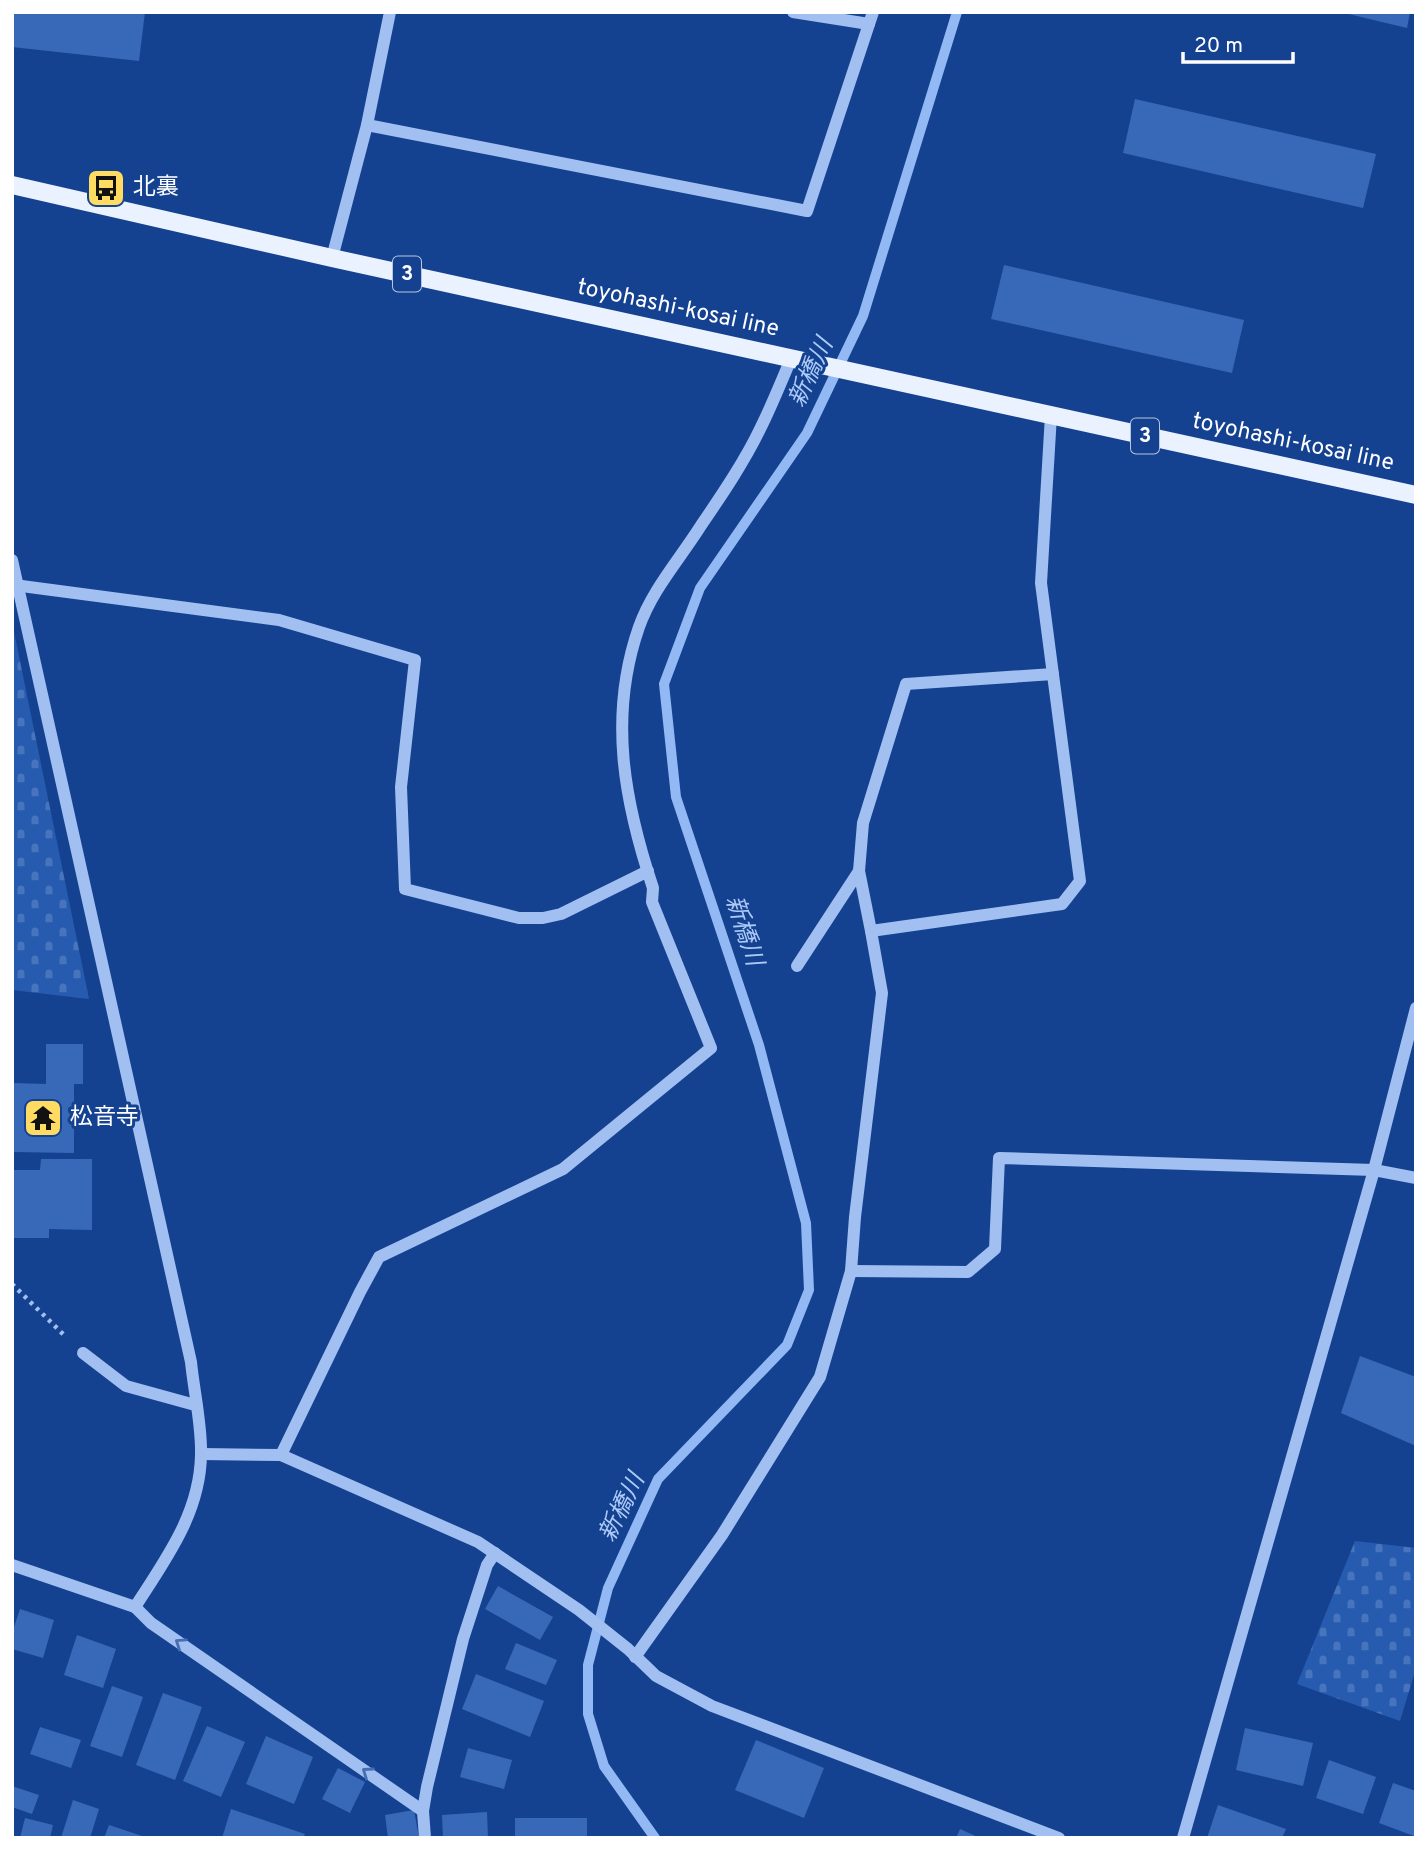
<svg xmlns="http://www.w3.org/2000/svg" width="1428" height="1850" font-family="Overpass,'Noto Sans JP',sans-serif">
	<defs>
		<pattern id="cemetery-stones" width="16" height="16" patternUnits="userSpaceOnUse" patternTransform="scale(1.75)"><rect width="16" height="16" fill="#265bb0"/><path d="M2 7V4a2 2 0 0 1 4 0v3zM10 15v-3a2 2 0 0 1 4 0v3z" fill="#4774bc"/></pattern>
	</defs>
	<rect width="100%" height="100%" fill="#144291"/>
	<g fill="url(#cemetery-stones)">
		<path d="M12 622 89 999 12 990Z"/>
		<path d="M1355 1541 1416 1548V1668L1400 1721 1297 1684Z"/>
	</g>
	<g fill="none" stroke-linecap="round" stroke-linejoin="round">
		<path stroke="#93b9f4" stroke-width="10" d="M655 1838 604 1766 588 1714V1665L608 1588 658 1479 787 1345 809 1290 806 1223 759 1045 676 797 664 684 700 588 807 433 863 316 957 12"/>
	</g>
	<g fill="#3869b8">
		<path d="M12 12H145L139 61 12 47Z"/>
		<path d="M1340 12H1410L1407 28Z"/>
		<path d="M1135 99 1376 154 1363 208 1123 153Z"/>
		<path d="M1004 265 1244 320 1232 373 991 319Z"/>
		<path d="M46 1044H83V1084H74V1153L12 1152V1083L46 1084Z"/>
		<path d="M41 1159H92V1230L49 1229V1238H12V1170H40Z"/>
		<path d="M1360 1356 1416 1377V1446L1341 1413Z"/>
		<path d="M498 1586 553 1617 540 1640 485 1609Z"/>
		<path d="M20 1609 54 1620 43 1658 12 1649V1633Z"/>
		<path d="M77 1635 116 1649 103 1688 64 1675Z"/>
		<path d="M516 1643 557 1660 546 1685 505 1669Z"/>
		<path d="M476 1674 544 1701 530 1737 462 1709Z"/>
		<path d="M112 1686 143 1697 122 1757 90 1746Z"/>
		<path d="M163 1693 202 1707 175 1780 136 1765Z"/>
		<path d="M207 1726 245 1742 221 1797 183 1781Z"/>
		<path d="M40 1727 81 1740 71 1768 30 1754Z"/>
		<path d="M1245 1728 1313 1743 1303 1786 1236 1770Z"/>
		<path d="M266 1736 313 1757 294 1804 246 1784Z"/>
		<path d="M756 1740 824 1768 804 1818 735 1790Z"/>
		<path d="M468 1748 512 1760 504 1789 460 1777Z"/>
		<path d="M1329 1760 1376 1777 1363 1814 1316 1798Z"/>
		<path d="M338 1768 365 1782 350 1813 322 1799Z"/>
		<path d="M1393 1783 1416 1791V1829L1414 1836 1379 1823Z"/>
		<path d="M12 1786 39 1795 32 1814 12 1807Z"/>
		<path d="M73 1800 99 1809 90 1838H61Z"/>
		<path d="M1218 1805 1286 1829 1282 1838H1207Z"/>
		<path d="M231 1809 305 1834 303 1838H222Z"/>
		<path d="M414 1810 419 1838H388L385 1815Z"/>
		<path d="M487 1812 488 1838H443L442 1815Z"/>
		<path d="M25 1818 53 1825 50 1838H20Z"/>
		<rect x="515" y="1818" width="72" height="20"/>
		<path d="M109 1825 145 1837V1838H104Z"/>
		<path d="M960 1829 980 1838H956Z"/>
	</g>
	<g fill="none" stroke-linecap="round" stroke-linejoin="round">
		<path stroke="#a1c0f1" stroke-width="4.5" stroke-dasharray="3.5 5" stroke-linecap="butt" d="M12 1284 65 1336"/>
		<g stroke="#a1c0f1" stroke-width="12">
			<path d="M793 12 869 24"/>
			<path d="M367 125 807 211 873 12"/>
			<path d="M332 258 367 125 390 12"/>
			<path d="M12 560 191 1362C194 1392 202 1426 201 1455 200 1514 165 1560 135 1607L12 1565"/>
			<path d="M14 585 279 620 415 660 401 787 405 889 519 918H543L561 914 648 871"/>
			<path d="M871 931 859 871 863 823 906 684 1053 674"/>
			<path d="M797 966 859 871"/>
			<path d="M851 1271 968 1272 995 1249 999 1158 1374 1170 1416 1178"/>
			<path d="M83 1353 126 1386 195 1405"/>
			<path d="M201 1454 281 1455 478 1542 579 1610 628 1649 656 1676 712 1706 1059 1838"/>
			<path d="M281 1455 360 1292 379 1257 563 1169 711 1048 652 902 653 888C624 801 608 716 639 627 652 590 679 560 700 527 721 496 745 461 761 427 772 405 781 382 791 359"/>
			<path d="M135 1607 151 1623 423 1811"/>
			<path d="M635 1657 722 1535 820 1377 851 1271 855 1217 882 993 871 931 1062 904 1080 881 1041 583 1051 415"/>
			<path d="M425 1838 423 1811 427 1787 463 1639 487 1565 495 1553"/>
			<path d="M1183 1838 1374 1170 1416 1008"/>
		</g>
		<path stroke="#ebf2ff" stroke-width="18" d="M12 185 332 258 1416 495"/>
	</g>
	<defs><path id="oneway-chevron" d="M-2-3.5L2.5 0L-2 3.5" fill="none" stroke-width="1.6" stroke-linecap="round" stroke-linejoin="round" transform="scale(1.75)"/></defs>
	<g stroke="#456eb3">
		<use href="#oneway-chevron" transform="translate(180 1643) rotate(-146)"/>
		<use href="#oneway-chevron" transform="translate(367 1772) rotate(-145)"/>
	</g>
	<defs>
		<symbol id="bus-square" viewBox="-11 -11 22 22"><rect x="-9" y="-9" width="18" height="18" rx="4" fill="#ffdc61" stroke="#144291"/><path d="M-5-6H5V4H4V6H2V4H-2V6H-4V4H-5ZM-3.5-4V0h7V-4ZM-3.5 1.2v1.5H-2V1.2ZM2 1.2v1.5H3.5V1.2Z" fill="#111"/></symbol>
		<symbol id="temple-square" viewBox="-11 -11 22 22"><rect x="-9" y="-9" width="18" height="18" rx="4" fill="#ffdc61" stroke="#144291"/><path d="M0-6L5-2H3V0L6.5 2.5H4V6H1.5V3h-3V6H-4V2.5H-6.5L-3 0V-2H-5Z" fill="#111"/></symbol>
	</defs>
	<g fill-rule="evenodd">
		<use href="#bus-square" x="84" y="166" width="44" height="44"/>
		<use href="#temple-square" x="21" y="1096" width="44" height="44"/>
	</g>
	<g text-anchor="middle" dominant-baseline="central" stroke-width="6" stroke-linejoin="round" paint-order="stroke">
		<g fill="#144291" stroke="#b8c6de" stroke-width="2">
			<rect x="393" y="256.5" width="28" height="35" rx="5"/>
			<rect x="1131" y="418.5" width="28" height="35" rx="5"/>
		</g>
		<g font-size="21" font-weight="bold" fill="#fff">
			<text x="407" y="274">3</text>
			<text x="1145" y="436">3</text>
		</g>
		<g font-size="23" fill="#fff" stroke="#144291" text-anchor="start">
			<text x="133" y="188">北裏</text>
			<text x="70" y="1118">松音寺</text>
		</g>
		<g font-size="23" fill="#fff" stroke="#144291">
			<text transform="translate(678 309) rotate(12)">toyohashi-kosai line</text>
			<text transform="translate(1293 443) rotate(12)">toyohashi-kosai line</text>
		</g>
		<g font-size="24" font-style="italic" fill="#adcaf8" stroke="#144291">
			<text transform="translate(812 373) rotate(-65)">新橋川</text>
			<text transform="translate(743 931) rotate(72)">新橋川</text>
			<text transform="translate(623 1508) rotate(-64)">新橋川</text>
		</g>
	</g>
	<rect width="1428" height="1850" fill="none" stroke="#ffffff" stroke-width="28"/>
	<path d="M1183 52v10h110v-10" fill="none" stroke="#ffffff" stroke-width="3.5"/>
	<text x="1194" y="52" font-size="21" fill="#ffffff" stroke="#144291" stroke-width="5" paint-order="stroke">20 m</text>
</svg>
